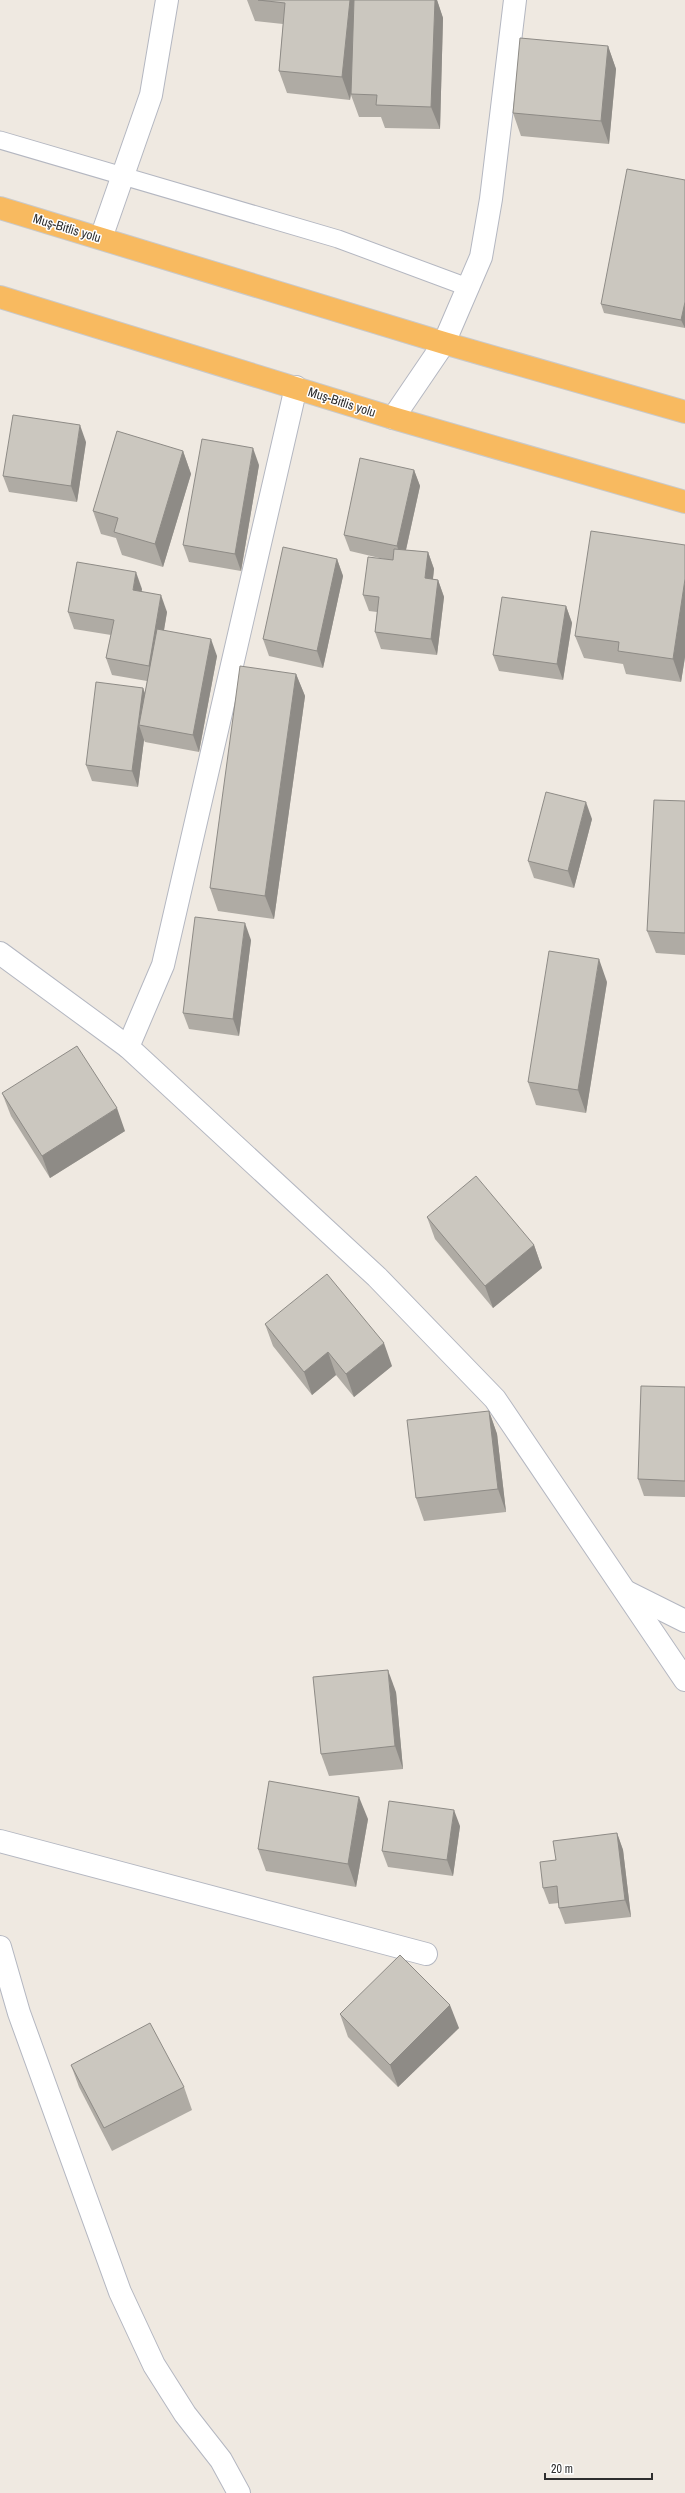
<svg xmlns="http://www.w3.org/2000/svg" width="685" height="2493" font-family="'Archivo Narrow',sans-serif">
	<rect width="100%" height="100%" fill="#efe9e1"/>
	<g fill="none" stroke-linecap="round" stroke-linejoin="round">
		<defs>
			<path id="service" d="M0 140 338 239 470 288"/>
			<g id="minor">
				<path d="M101 238 151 95 167 0"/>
				<path d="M393 418 444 343 481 257 491 199 515 0"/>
				<path d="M0 953 128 1047 377 1277 495 1399 685 1680"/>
				<path d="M128 1047 163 965 296 387"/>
				<path d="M627 1592 685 1621"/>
				<path d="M0 1841 426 1954"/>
				<path d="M0 1947 19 2013 120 2292 154 2365 185 2414 221 2460 239 2493"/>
			</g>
			<g id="trunk">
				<path d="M0 208 444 343 685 412"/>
				<path d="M0 297 393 418 685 502"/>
			</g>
		</defs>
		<use href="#service" stroke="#b4b7c1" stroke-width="19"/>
		<use href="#minor" stroke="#b4b7c1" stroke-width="24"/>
		<use href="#trunk" stroke="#c9c9c9" stroke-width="24"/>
		<use href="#service" stroke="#fff" stroke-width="17"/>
		<use href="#minor" stroke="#fff" stroke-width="22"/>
		<use href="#trunk" stroke="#f8ba60" stroke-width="22"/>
	</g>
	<g fill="#afaba4">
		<path d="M247 0H437L443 18 440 129 385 128 381 117H359L351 95 350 100 287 93 279 71 283 24 255 21Z"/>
		<path d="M608 46 616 69 609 144 521 136 513 113Z"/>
		<path d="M685 180V328L604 313 601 304Z"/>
		<path d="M86 442 77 502 9 492 3 476Z"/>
		<path d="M183 451 191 474 163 567 122 555 116 538 101 534 93 511Z"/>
		<path d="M259 465 241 571 189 562 183 545Z"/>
		<path d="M414 470 420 486 406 550 428 552 434 569 433 579 438 580 444 597 437 655 381 649 375 632 377 612 369 611 363 595 388 560 350 551 344 535Z"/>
		<path d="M685 545V657L681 682 626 674 623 664 584 658 575 636Z"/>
		<path d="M337 559 343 576 323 668 269 656 263 639Z"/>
		<path d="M142 589 141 592 167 612 164 630 217 656 199 752 145 742 144 740 138 787 92 781 86 765 143 688 145 694 147 681 112 675 106 658 111 635 74 629 68 612Z"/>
		<path d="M566 606 572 623 563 680 499 671 493 655Z"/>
		<path d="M296 674 305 696 274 919 218 911 210 888Z"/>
		<path d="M685 801V955L656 953 647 931Z"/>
		<path d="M592 819 574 888 534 878 528 861Z"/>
		<path d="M251 940 239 1036 189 1029 183 1013Z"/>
		<path d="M607 982 586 1113 536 1105 528 1082Z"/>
		<path d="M2 1093 125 1131 50 1178 11 1116Z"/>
		<path d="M427 1217 534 1245 542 1268 493 1308 435 1239Z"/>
		<path d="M265 1324 392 1366 354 1397 336 1375 312 1395 273 1346Z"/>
		<path d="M685 1387V1497L644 1496 638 1479Z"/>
		<path d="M489 1411 497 1434 506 1512 424 1521 416 1498Z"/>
		<path d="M396 1692 403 1769 329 1776 321 1754Z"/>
		<path d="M368 1819 356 1887 266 1871 258 1849Z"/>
		<path d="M460 1826 453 1876 388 1867 382 1851Z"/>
		<path d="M617 1833 623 1850 631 1917 565 1924 559 1908V1903L549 1904 543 1888 556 1860Z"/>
		<path d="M340 2014 459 2028 398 2087 348 2037Z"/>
		<path d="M71 2065 184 2087 192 2110 112 2151 79 2087Z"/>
	</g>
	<g fill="#8e8b86">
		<path d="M350 0H360L350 100 342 77Z"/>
		<path d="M435 0H437L443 18 440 129 431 107Z"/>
		<path d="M608 46 616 69 609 144 601 121Z"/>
		<path d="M685 302V328L681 320Z"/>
		<path d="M80 425 86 442 77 502 71 486Z"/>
		<path d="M253 448 259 465 241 571 235 554Z"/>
		<path d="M183 451 191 474 163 567 155 544Z"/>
		<path d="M414 470 420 486 403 563 397 546Z"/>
		<path d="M428 552 434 569 431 595 425 578Z"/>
		<path d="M337 559 343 576 323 668 317 651Z"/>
		<path d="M136 572 142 589 139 607 133 590Z"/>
		<path d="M685 579V657L681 682 673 659Z"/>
		<path d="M438 580 444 597 437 655 431 639Z"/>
		<path d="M161 595 167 612 155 683 149 666Z"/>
		<path d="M566 606 572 623 563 680 557 664Z"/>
		<path d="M211 639 217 656 199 752 193 735Z"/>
		<path d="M296 674 305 696 274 919 265 896Z"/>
		<path d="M143 688 149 705 139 725 144 740 138 787 132 771Z"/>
		<path d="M586 802 592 819 574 888 568 871Z"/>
		<path d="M245 923 251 940 239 1036 233 1019Z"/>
		<path d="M599 959 607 982 586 1113 578 1090Z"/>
		<path d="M117 1108 125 1131 50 1178 42 1156Z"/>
		<path d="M534 1245 542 1268 493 1308 485 1286Z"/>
		<path d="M384 1343 392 1366 354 1397 346 1374Z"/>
		<path d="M328 1352 336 1375 312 1395 304 1372Z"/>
		<path d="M489 1411 497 1434 506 1512 498 1489Z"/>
		<path d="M388 1670 396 1692 403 1769 395 1746Z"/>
		<path d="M359 1797 368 1819 356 1887 348 1864Z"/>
		<path d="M454 1810 460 1826 453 1876 447 1860Z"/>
		<path d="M617 1833 623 1850 631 1917 625 1900Z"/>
		<path d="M450 2005 459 2028 398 2087 390 2065Z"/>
	</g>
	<g fill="#cbc7bf" stroke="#8e8b86">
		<path d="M258 0H350L342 77 279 71 285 3Z"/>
		<path d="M354 0H435L431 107 376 105 377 95 351 94Z"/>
		<path d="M520 38 608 46 601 121 513 113Z"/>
		<path d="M627 169 685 180V302L681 320 601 304Z"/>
		<path d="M13 415 80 425 71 486 3 476Z"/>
		<path d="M117 431 183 451 155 544 114 532 118 518 93 511Z"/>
		<path d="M202 439 253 448 235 554 183 545Z"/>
		<path d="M360 458 414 470 397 546 344 535Z"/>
		<path d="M591 531 685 545V579L673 659 618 651 619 642 575 636Z"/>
		<path d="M283 547 337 559 317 651 263 639Z"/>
		<path d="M394 549 428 552 425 578 438 580 431 639 375 632 379 597 363 595 368 557 393 560Z"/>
		<path d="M77 562 136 572 133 590 161 595 149 666 106 658 114 620 68 612Z"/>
		<path d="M502 597 566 606 557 664 493 655Z"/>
		<path d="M157 629 211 639 193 735 139 725Z"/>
		<path d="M240 666 296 674 265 896 210 888Z"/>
		<path d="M96 682 143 688 132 771 86 765Z"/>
		<path d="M546 792 586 802 568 871 528 861Z"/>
		<path d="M654 800 685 801V933L647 931Z"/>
		<path d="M195 917 245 923 233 1019 183 1013Z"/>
		<path d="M549 951 599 959 578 1090 528 1082Z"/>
		<path d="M77 1046 117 1108 42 1156 2 1093Z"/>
		<path d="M476 1176 534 1245 485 1286 427 1217Z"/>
		<path d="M327 1274 384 1343 346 1374 328 1352 304 1372 265 1324Z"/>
		<path d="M641 1386 685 1387V1481L638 1479Z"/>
		<path d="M489 1411 498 1489 416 1498 407 1420Z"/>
		<path d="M388 1670 395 1746 321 1754 313 1677Z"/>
		<path d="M269 1781 359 1797 348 1864 258 1849Z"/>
		<path d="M389 1801 454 1810 447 1860 382 1851Z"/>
		<path d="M617 1833 625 1900 559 1908 557 1886 543 1888 540 1862 556 1860 553 1841Z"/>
		<path d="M400 1955 450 2005 390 2065 340 2014Z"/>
		<path d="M150 2023 184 2087 104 2128 71 2065Z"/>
	</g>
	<g text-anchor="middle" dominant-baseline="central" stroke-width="3" stroke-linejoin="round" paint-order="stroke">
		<g font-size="13" fill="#2e2e2e" stroke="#fff">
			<text transform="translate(67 228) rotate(17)">Muş-Bitlis yolu</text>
			<text transform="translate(342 402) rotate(18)">Muş-Bitlis yolu</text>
		</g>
	</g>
	<path d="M545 2473v6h107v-6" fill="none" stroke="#2e2e2e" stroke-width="2"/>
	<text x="551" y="2473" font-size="12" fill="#2e2e2e" stroke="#ffffff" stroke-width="3" paint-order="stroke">20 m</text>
</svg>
